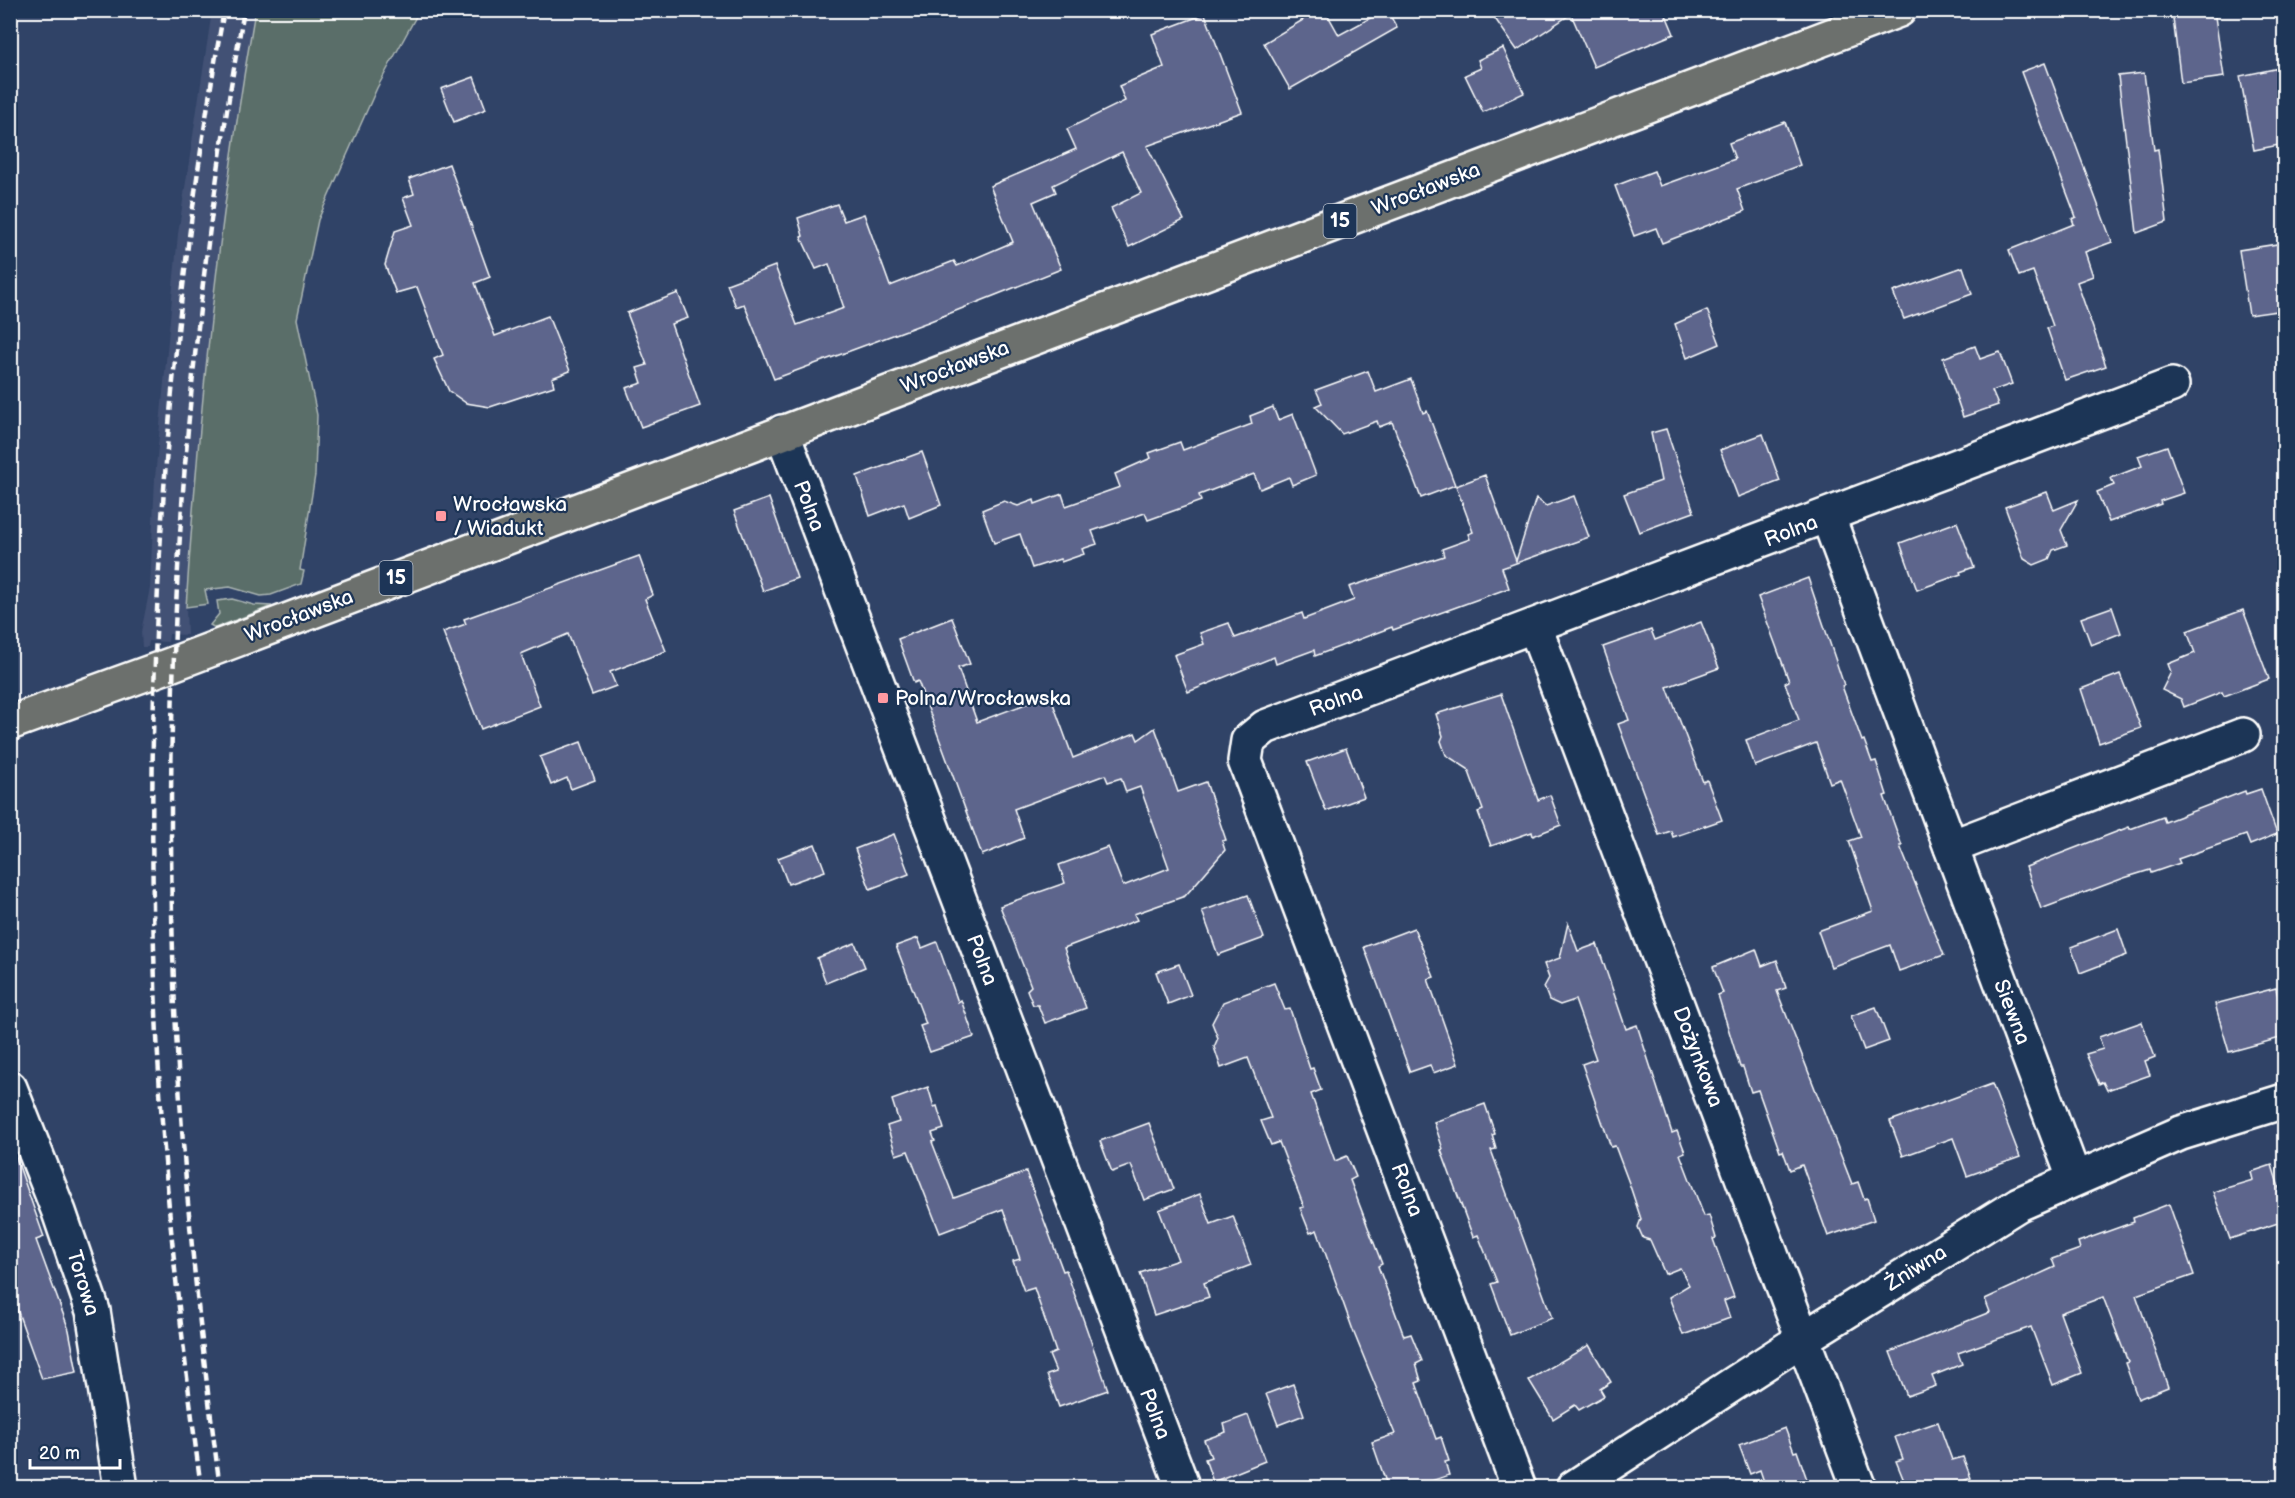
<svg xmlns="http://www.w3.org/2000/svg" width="2295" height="1498" font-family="'Balsamiq Sans',sans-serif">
	<rect width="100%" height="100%" fill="#304367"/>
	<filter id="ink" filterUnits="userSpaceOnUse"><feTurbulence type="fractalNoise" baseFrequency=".0167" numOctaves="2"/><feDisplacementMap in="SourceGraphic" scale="12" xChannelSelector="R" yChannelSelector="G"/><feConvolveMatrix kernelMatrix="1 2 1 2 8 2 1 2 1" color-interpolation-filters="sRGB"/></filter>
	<g filter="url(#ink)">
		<path fill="#425175" d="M212 11H255L218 256 196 464 186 607 187 635 169 634 168 642 149 641 148 647H142L141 632 150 588 155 478 178 234Z"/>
		<g fill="#5a6e69" stroke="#acb6b4" stroke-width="1.5">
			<path d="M255 11H419L377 88 318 220 297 319 317 415 315 475 300 570 304 571 301 584 271 595 261 596 230 587 205 590 208 604 186 607C199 408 220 208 255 11Z"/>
			<path d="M232 599 254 605 272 606 215 628 210 625 219 614 217 601Z"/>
		</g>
		<g fill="#5d658c" stroke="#fff" stroke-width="1.5">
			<path d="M1298 10H1325L1339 35 1385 10H1387L1397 28 1290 89 1264 43 1303 20Z"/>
			<path d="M1489 10H1664L1674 34 1594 67 1571 14 1517 50Z"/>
			<path d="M2172 10H2214L2224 77 2181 83Z"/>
			<path d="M1205 14 1242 112 1147 146 1184 220 1129 247 1111 208 1141 193 1122 152 1053 185 1056 192 1033 202 1061 269 928 322 774 379 744 304 736 307 727 284 775 266 797 325 844 308 829 264 816 269 801 237 803 236 798 218 837 204 844 221 864 214 890 286 954 261 957 266 1013 242 990 186 1076 149 1067 129 1125 101 1119 86 1164 67 1152 34Z"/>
			<path d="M1503 48 1524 93 1483 112 1465 75 1481 68 1478 60Z"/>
			<path d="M2045 63 2112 242 2085 252 2093 276 2077 282 2106 366 2065 380 2047 328 2053 326 2033 271 2019 276 2009 250 2074 224 2072 219 2076 217 2021 72Z"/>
			<path d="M2284 67V144L2254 150 2240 76Z"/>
			<path d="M2144 73 2154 150 2158 149 2167 222 2137 233 2118 76Z"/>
			<path d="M474 77 486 109 454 122 441 89Z"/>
			<path d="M1785 122 1800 165 1737 189 1745 211 1662 243 1656 228 1634 236 1615 186 1654 171 1660 186 1735 159 1729 143Z"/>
			<path d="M449 164 490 277 475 283 495 336 548 316 570 371 552 378 554 386 490 407 466 403 449 391 434 359 443 355 417 287 396 293 385 265 395 231 413 225 403 198 414 194 409 179Z"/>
			<path d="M2284 243V310L2249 315 2239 250Z"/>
			<path d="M1963 267 1972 294 1904 319 1893 292Z"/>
			<path d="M678 293 688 318 671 324 700 406 641 427 626 388 642 383 637 368 647 365 627 313Z"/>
			<path d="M1707 310 1720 344 1687 358 1675 324Z"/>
			<path d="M1975 346 1980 359 2000 352 2012 384 1992 391 1998 405 1963 417 1943 358Z"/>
			<path d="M1368 371 1376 392 1411 379 1423 413 1427 411 1455 485 1421 498 1392 422 1379 427 1377 421 1342 434 1315 406 1322 403 1316 390Z"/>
			<path d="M1273 407 1278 420 1293 414 1316 475 1292 485 1289 477 1260 489 1254 474 1199 495 1201 501 1148 520 1145 513 1092 531 1097 544 1082 549 1084 554 1061 562 1060 559 1032 568 1020 534 994 543 982 510 1004 501 1018 506 1034 500 1035 504 1062 494 1066 506 1120 487 1115 474 1151 458 1149 453 1180 442 1183 450 1252 424 1250 416Z"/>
			<path d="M1666 429 1694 512 1639 532 1624 494 1661 481 1651 433Z"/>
			<path d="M1763 434 1780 481 1738 497 1720 450Z"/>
			<path d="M2167 446 2184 493 2160 501 2161 504 2109 522 2097 492 2114 485 2111 478 2142 466 2138 456Z"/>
			<path d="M922 452 941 505 909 518 904 503 870 516 857 476Z"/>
			<path d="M1485 475 1516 561 1536 498 1546 506 1574 496 1589 537 1502 568 1509 588 1393 630 1392 627 1315 656 1314 650 1276 664 1274 657 1188 692 1174 655 1204 644 1200 633 1229 623 1235 638 1302 613 1304 619 1354 600 1349 587 1444 556 1442 549 1470 539 1468 534 1473 532 1456 486Z"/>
			<path d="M2047 492 2054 510 2078 500 2061 530 2067 545 2053 550 2049 559 2034 565 2024 559 2005 507Z"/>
			<path d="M769 498 797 578 763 591 734 511Z"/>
			<path d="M1957 522 1974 567 1960 572 1961 574 1917 590 1900 543Z"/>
			<path d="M639 556 653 595 645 599 666 651 610 672 616 686 592 695 568 634 521 654 540 706 481 729 443 632 466 624 464 619Z"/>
			<path d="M1808 578 1844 685 1842 686 1862 741 1864 740 1872 762 1876 761 1887 795 1884 796 1902 846H1900L1944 955 1899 971 1890 945 1831 967 1818 931 1873 911 1849 841 1861 837 1840 779 1830 783 1816 743 1755 766 1746 740 1799 720 1785 683 1789 681 1758 597Z"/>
			<path d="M2112 607 2121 633 2091 645 2081 618Z"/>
			<path d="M2243 610 2269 679 2224 696 2222 692 2184 707 2181 699 2162 690 2171 672 2168 664 2195 653 2187 631Z"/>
			<path d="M952 618 970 664 958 668 977 722 1050 695 1073 758 1135 733 1138 740 1155 728 1178 792 1206 782 1226 840 1222 841 1225 850 1185 896 1134 914 1137 920 1064 948 1086 1008 1045 1023 1038 1005H1033L1027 990 1031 986 1000 906 1065 883 1059 865 1108 847 1123 886 1169 868 1140 787 1126 792 1121 778 1108 782 1105 775 1014 809 1024 838 982 855 918 681 914 683 898 639Z"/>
			<path d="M1701 622 1719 668 1667 687 1703 782 1707 780 1722 820 1673 837 1671 831 1659 835 1618 724 1629 720 1603 647 1651 630 1655 640Z"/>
			<path d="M2120 674 2141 728 2099 743 2081 689Z"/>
			<path d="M1501 694 1538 800 1550 795 1561 825 1533 836 1532 832 1491 846 1478 812 1483 810 1468 769 1446 755 1441 741 1443 736 1436 714Z"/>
			<path d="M581 742 595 780 571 789 567 778 551 785 540 757Z"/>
			<path d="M1346 748 1364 797 1326 811 1307 762Z"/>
			<path d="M2261 789 2277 834 2250 845 2246 835 2178 859 2180 863 2151 873 2150 870 2124 878 2041 909 2026 867 2129 827 2130 829 2163 817 2165 822 2245 791 2246 794Z"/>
			<path d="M894 834 909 874 870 889 855 849Z"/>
			<path d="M815 844 825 871 788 884 778 858Z"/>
			<path d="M1248 895 1264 938 1218 955 1202 911Z"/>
			<path d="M1568 923 1578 951 1597 944 1626 1029 1637 1025 1672 1133 1677 1131 1685 1152 1680 1154 1704 1216 1709 1215 1716 1238 1713 1239 1734 1297 1724 1301 1730 1318 1683 1335 1669 1297 1689 1285 1680 1268 1665 1274 1650 1240 1643 1238 1638 1227 1641 1219 1629 1183 1615 1146 1611 1147 1582 1064 1596 1059 1575 1000 1560 1005 1549 1000 1544 987 1549 978 1544 964 1560 958Z"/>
			<path d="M1414 928 1434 977 1428 979 1458 1064 1433 1073 1430 1065 1410 1072 1364 947Z"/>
			<path d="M2118 929 2127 955 2080 973 2071 947Z"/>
			<path d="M918 938 922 948 937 942 958 1002 961 1000 974 1037 930 1052 920 1026 926 1024 896 946Z"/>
			<path d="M855 943 865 967 826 983 817 958Z"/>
			<path d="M1756 949 1762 966 1777 960 1786 988 1777 991 1852 1184 1858 1182 1864 1199 1867 1198 1874 1220 1828 1236 1802 1165 1790 1170 1783 1151 1780 1152 1758 1090 1751 1092 1743 1067H1740L1718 995 1723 993 1713 967Z"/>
			<path d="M1179 964 1191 995 1168 1004 1156 972Z"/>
			<path d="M1274 983 1285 1010 1290 1009 1310 1069 1313 1068 1321 1090 1311 1094 1335 1161 1347 1156 1356 1177 1350 1180 1382 1264 1378 1266 1404 1336 1411 1334 1422 1361 1416 1364 1421 1381 1416 1383 1436 1439 1441 1437 1449 1461 1445 1462 1449 1475 1412 1488H1388L1372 1442 1395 1434 1354 1333 1317 1230 1310 1233 1300 1208 1304 1207 1279 1142 1271 1145 1261 1121 1271 1118 1248 1058 1221 1068 1214 1047 1218 1038 1212 1023 1223 1002Z"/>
			<path d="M2276 988 2284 1021V1037L2229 1052 2215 1004Z"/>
			<path d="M1876 1007 1889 1041 1864 1050 1851 1016Z"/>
			<path d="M2142 1022 2155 1057 2145 1061 2150 1075 2107 1090 2103 1082 2099 1084 2086 1054 2103 1049 2099 1037Z"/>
			<path d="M1992 1084 2020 1157 1967 1176 1953 1138 1903 1156 1890 1121Z"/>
			<path d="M928 1087 934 1107 937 1106 944 1129 932 1133 935 1141 932 1142 954 1198 1026 1172 1063 1271 1066 1270 1108 1390 1059 1407 1047 1375 1056 1372 1049 1355 1056 1352 1034 1288 1024 1291 1013 1261 1020 1259 1003 1209 940 1233 908 1151 896 1155 887 1126 899 1122 892 1100Z"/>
			<path d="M1485 1104 1495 1134 1492 1135 1496 1149 1491 1150 1552 1318 1510 1335 1491 1284 1497 1282 1478 1235 1473 1237 1441 1150 1443 1149 1434 1122Z"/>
			<path d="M1149 1123 1174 1189 1144 1200 1131 1165 1112 1172 1100 1141Z"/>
			<path d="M14 1152 44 1237 36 1240 69 1330 77 1372 42 1379 10 1290V1153Z"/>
			<path d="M2272 1165 2284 1204V1221L2230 1239 2213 1192 2253 1180 2251 1172Z"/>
			<path d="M1200 1194 1211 1224 1233 1216 1251 1265 1204 1283 1209 1297 1154 1315 1140 1273 1178 1260 1159 1210Z"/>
			<path d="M2169 1204 2194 1275 2136 1295 2168 1387 2138 1399 2125 1363 2128 1362 2103 1297 2060 1313 2082 1373 2053 1385 2031 1327 1958 1353 1962 1364 1932 1376 1936 1386 1907 1396 1890 1352 1990 1312 1985 1299 2055 1267 2052 1259 2080 1249 2078 1242 2134 1222 2133 1218Z"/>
			<path d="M1589 1345 1611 1382 1600 1389 1604 1396 1579 1410 1575 1405 1553 1419 1529 1380Z"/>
			<path d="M1293 1384 1304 1415 1278 1425 1266 1394Z"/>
			<path d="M1248 1415 1265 1461 1213 1482 1205 1459 1211 1457 1204 1440 1226 1432 1224 1424Z"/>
			<path d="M1938 1422 1952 1460 1963 1457 1971 1478 1944 1488H1907L1896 1461 1903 1459 1895 1437Z"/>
			<path d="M1785 1428 1794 1452 1797 1451 1810 1488H1766L1760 1470 1750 1474 1739 1445Z"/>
		</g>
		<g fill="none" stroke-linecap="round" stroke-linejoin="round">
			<defs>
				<g id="minor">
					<path d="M782 432 1183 1488"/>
					<path d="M1828 517 2074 1178"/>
					<path d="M1535 627 1859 1488"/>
					<path d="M1951 847 2243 735"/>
					<path d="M10 1088 59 1212 93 1311 121 1488"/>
					<path d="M1519 1488 1245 761 1248 741 1265 727 2172 385"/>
					<path d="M1573 1488 1804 1338 2019 1204 2181 1133 2284 1101"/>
				</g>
				<path id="major" d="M10 723 170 665 1899 10"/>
			</defs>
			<use href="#minor" stroke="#fff" stroke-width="38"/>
			<use href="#major" stroke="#fff" stroke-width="38"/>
			<use href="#minor" stroke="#1d3557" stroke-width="33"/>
			<use href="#major" stroke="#6c706d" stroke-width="33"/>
			<g stroke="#fff" stroke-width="4.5" stroke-dasharray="9 4.5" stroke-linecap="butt">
				<path d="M201 1488C179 1320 160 1152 155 983 144 657 166 331 224 10"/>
				<path d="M220 1488C198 1320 180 1152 174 983 162 656 186 332 244 10"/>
			</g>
		</g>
	</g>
	<g fill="#ff9aa2" stroke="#1d3557" stroke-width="2">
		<rect x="435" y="510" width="12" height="12" rx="3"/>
		<rect x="877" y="692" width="12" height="12" rx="3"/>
	</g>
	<g text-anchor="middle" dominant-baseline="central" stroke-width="4.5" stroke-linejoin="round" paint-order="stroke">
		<g fill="#1d3557" stroke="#bbc2cd" stroke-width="1.5">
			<rect x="1323.5" y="204" width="33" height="34" rx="4.5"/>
			<rect x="379.5" y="561" width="33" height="34" rx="4.5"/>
		</g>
		<g font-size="20" font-weight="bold" fill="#fff">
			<text x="1340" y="221">15</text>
			<text x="396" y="578">15</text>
		</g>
		<g font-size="21" fill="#fff" stroke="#1d3557">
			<text transform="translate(1426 189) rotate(-21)">Wrocławska</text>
			<text transform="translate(955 367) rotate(-21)">Wrocławska</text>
			<text transform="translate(809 506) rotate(69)">Polna</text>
			<text transform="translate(1791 531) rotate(-21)">Rolna</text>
			<text transform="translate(299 616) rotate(-21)">Wrocławska</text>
			<text transform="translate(1336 701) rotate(-20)">Rolna</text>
			<text transform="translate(982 960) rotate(69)">Polna</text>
			<text transform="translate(2012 1012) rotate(69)">Siewna</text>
			<text transform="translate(1698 1057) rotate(69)">Dożynkowa</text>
			<text transform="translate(1407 1190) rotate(69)">Rolna</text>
			<text transform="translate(1916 1268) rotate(-32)">Żniwna</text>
			<text transform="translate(83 1283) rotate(73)">Torowa</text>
			<text transform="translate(1155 1414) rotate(69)">Polna</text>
		</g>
		<g font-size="21" fill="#fff" stroke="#1d3557" text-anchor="start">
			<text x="453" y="504">Wrocławska<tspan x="453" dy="24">/ Wiadukt</tspan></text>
			<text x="895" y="698">Polna/Wrocławska</text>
		</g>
	</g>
	<rect width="2295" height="1498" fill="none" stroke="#1d3557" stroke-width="36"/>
	<rect x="18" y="18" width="2259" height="1462" fill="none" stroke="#fff" stroke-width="2" filter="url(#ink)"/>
	<path d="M30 1459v9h90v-9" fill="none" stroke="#ffffff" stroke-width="3"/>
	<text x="39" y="1459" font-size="18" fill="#ffffff" stroke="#1d3557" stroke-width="4.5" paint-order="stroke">20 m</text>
</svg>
